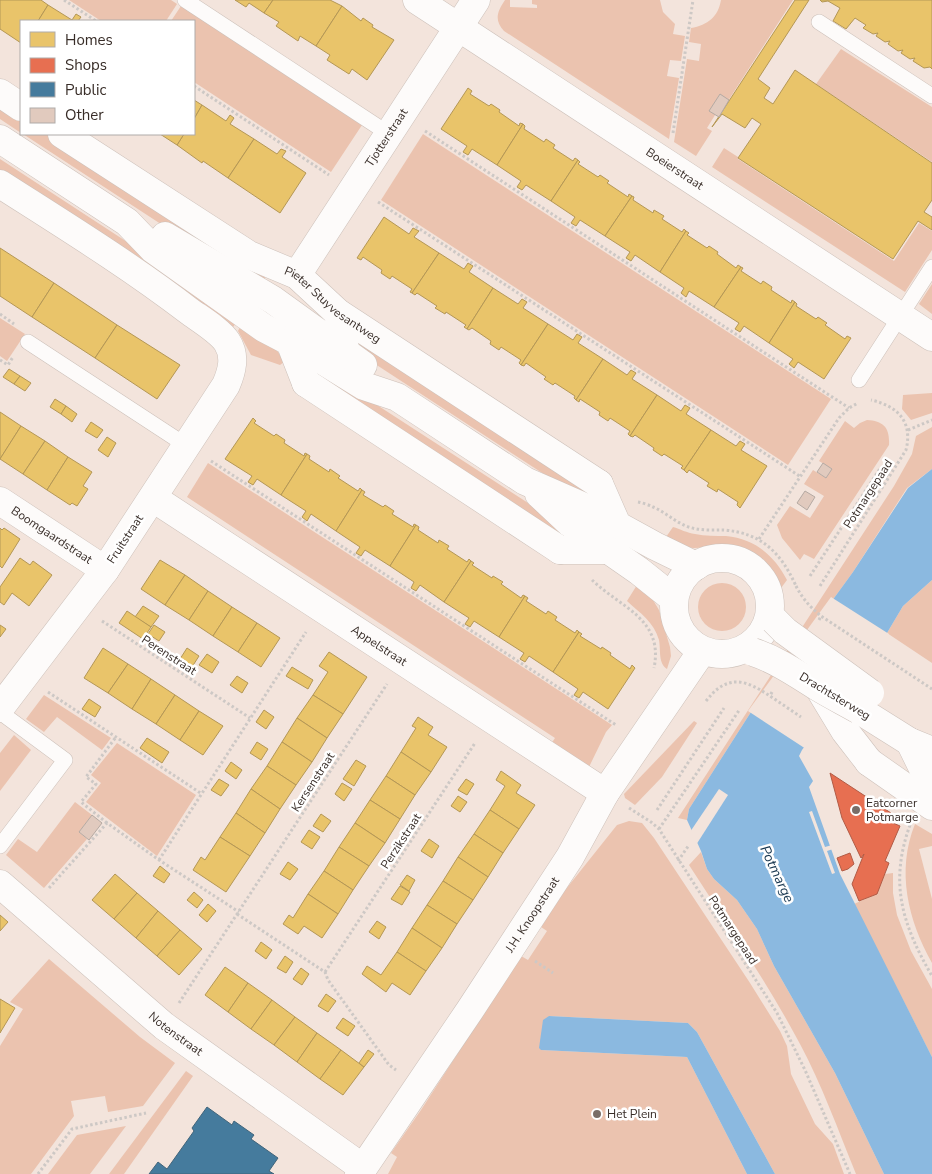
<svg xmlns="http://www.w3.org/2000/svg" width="932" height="1174" font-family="'Nunito Sans',sans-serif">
	<rect width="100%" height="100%" fill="#f3e4dc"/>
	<g fill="#ebc3af">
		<path d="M69 0H171L177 4 166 21H101Z"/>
		<path d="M505 0H510V7L537 8V5L532 4V0H660L663 12 675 24 673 34 685 36 681 61 670 60 667 76 679 78 669 139 504 31C494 20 497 12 505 0Z"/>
		<path d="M721 0H793L728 101 725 99 707 128 712 131 696 156 674 142 687 59 699 61 701 44 689 42 691 28C708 25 718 17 721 0Z"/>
		<path d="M181 6 362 125 331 172 194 82V21H171Z"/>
		<path d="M841 49 932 107V162L816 84Z"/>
		<path d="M0 104 21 117V133L0 119Z"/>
		<path d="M23 134H46L244 263 267 274 263 281 196 247Z"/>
		<path d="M423 134 831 399 788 465 381 200Z"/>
		<path d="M724 148 738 157V159L894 261 919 223 932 231V250L905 292 712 167Z"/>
		<path d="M0 159 170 270 236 323 231 330 0 174Z"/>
		<path d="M932 284V314L919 304Z"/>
		<path d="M0 318 25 334 7 361 0 356Z"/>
		<path d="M241 325 275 347 284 362 280 365 251 355 238 331Z"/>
		<path d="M352 335 597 499 553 480 369 360 364 356Z"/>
		<path d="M308 363 340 381 525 501 572 535 570 540 323 386Z"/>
		<path d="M932 393V413L911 420 902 409 903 395Z"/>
		<path d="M867 420C884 421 890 428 889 445L814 559 804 554 800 560 782 538 777 525 790 506 810 518 824 496 804 484 813 470 826 478 832 469 819 461 845 421 854 428 860 423Z"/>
		<path d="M932 427V469L907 488 853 572 751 712 689 809 687 820 678 818 894 486 912 454 916 436Z"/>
		<path d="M208 463 612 725 606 732 589 767 551 744 555 738 187 497Z"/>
		<path d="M673 527C680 529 687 533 695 534 705 536 716 536 726 536 755 539 774 555 787 580L781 588C770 560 746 542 714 545 706 546 696 550 687 547 680 545 673 540 666 537Z"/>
		<path d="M932 580V663L887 633 903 606Z"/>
		<circle cx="722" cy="607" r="24"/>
		<path d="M637 585 650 595 659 610 670 647 671 656 667 669C658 663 661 651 659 640 654 622 640 613 627 601Z"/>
		<path d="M44 695 111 738 102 750 57 717 44 732 26 719Z"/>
		<path d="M694 721 697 723 662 777 635 805 625 798 624 794Z"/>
		<path d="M14 735 31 750 0 791V753Z"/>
		<path d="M117 743 196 795 157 856 86 802 101 783 91 775Z"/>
		<path d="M75 802 92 815 79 832 87 839 44 888 6 855 18 839 37 852Z"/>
		<path d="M629 821 642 823 654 838 750 983 780 1031 787 1046 791 1074 815 1124 833 1144 844 1174H775L697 1032 688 1023 549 1016 541 1050 687 1057 747 1174H388L397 1157 391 1153 421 1110 521 956 528 960 547 931 541 927 566 889 617 825Z"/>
		<path d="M915 824 932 834V846L919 849 932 899V963C908 920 896 871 915 824Z"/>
		<path d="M701 852 707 869 714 879 737 900 757 929 774 966 835 1073 884 1174H856C838 1130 822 1085 800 1044 767 982 727 924 689 865Z"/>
		<path d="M893 873V893L897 915 911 951 932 989V1057L854 904 876 894 885 874Z"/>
		<path d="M49 959 140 1037 175 1063 143 1106 108 1112 105 1096 71 1101 74 1116 31 1174H0V1046L23 1009 10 1002Z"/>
		<path d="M186 1071 193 1076 124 1174H109Z"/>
		<path d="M126 1126 90 1174H48L77 1135Z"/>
	</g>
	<g fill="#8bb9e0">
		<path d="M932 469V580L903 606 887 633 802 750 799 756 813 781 809 787 840 874 932 1057V1174H884L835 1073 774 966 757 929 737 900 714 879 707 869 701 851 687 820 689 809 751 712 853 572 908 488Z"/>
		<path d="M549 1016 688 1023 697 1032 775 1174H747L687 1057 541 1050 539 1048 543 1020Z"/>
	</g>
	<g fill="#f3e4dc">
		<path d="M831 597 889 634 806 749 748 711Z"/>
		<path d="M719 789 728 795 696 845 690 832Z"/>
		<path d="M812 811 825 847 832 845 833 849 827 851 835 873 832 874 809 812Z"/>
	</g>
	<g fill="#e9c46a" stroke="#b49756">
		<path d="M0 0H41L48 5 38 21H21V43L0 29Z"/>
		<path d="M235 0H273L264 13 249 3 246 7Z"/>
		<path d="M273 0H330L342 6 316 46 300 36 298 41 276 26 279 22 264 13Z"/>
		<path d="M795 0H809L758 79 770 88 764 98 773 104 795 70 932 163V200L924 212 932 217V230L918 221 893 259 738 158 761 124 752 118 745 128 722 114 712 127Z"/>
		<path d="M820 0H932V69L930 67 924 68 913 61 915 58 910 59 901 53 903 50 898 51 888 44 890 41 885 42 876 36 878 33 873 34 863 28 866 25 855 18 846 29 833 21 840 8 828 1 822 2Z"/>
		<path d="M48 5 72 20 76 14 81 17 78 21H38Z"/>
		<path d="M342 6 361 21 363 18 373 25 372 27 394 40 367 80 352 69 349 74 327 60 330 55 316 46Z"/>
		<path d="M468 88 472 91 470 94 489 106 491 104 500 110 499 112 519 126 520 123 523 124 497 165 472 149 468 155 463 152 467 146 441 129Z"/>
		<path d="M194 100 202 105 194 119Z"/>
		<path d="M202 105 226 121 230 115 234 118 230 124 254 139 228 178 203 161 202 163 177 145 184 134H194V119Z"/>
		<path d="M523 124 525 126 524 129 544 142 546 139 555 145 553 148 573 161 575 158 578 160 551 201 526 185 522 190 517 187 521 181 497 165Z"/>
		<path d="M160 134H184L177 145Z"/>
		<path d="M254 139 277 154 281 149 286 151 282 157 306 173 280 213 228 178Z"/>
		<path d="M578 160 580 162 578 164 598 177 600 175 609 181 607 183 628 197 629 194 632 196 605 236 580 220 576 226 571 223 575 217 551 201Z"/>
		<path d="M632 196 634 197 633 200 653 213 654 210 664 216 662 219 682 232 684 229 686 231 660 272 635 255 631 261 626 258 630 252 605 236Z"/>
		<path d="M384 217 409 234 413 228 419 231 414 237 439 253 412 293 410 292 412 289 392 276 390 279 381 273 382 270 363 257 361 260 357 258Z"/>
		<path d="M686 231 689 233 687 235 707 248 709 246 718 252 717 254 736 268 738 265 741 267 714 307 689 291 686 297 681 293 684 288 660 272Z"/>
		<path d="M0 248 54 283 32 317 0 296Z"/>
		<path d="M439 253 464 269 468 263 473 266 469 272 493 288 467 329 464 327 466 325 446 312 445 314 435 308 437 306 417 293 415 295 412 293Z"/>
		<path d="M741 267 743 268 741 271 761 284 763 281 772 287 771 290 791 303 792 300 795 302 769 343 744 326 740 332 735 329 739 323 714 307Z"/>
		<path d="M54 283 117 325 95 358 32 317Z"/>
		<path d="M493 288 518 304 522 299 527 302 523 308 548 324 521 365 519 363 521 360 501 347 499 350 490 344 491 341 472 328 469 330 467 329Z"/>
		<path d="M795 302 797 304 796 306 816 319 818 317 827 323 825 325 845 339 847 336 851 338 824 379 798 362 794 368 789 364 793 359 769 343Z"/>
		<path d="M548 324 573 340 577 334 582 337 578 343 603 359 576 400 574 398 575 396 555 383 553 385 544 379 546 377 526 363 524 366 521 365Z"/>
		<path d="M117 325 180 365 157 399 95 358Z"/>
		<path d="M603 359 627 375 631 370 636 373 632 379 657 395 630 436 628 434 630 431 610 418 608 421 599 415 600 412 580 399 579 402 576 400Z"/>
		<path d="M9 369 20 376 14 384 3 377Z"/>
		<path d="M20 376 31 383 25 391 14 384Z"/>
		<path d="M657 395 681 411 685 405 690 408 686 414 711 430 684 470 681 468 683 466 664 454 662 456 653 450 654 448 635 435 633 437 630 436Z"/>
		<path d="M55 399 66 406 61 414 50 407Z"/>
		<path d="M66 406 77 414 72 422 61 414Z"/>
		<path d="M0 412 21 426 0 459Z"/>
		<path d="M253 418 256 421 254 423 274 436 276 434 285 440 284 443 304 456 305 453 307 454 281 495 257 479 253 485 248 482 252 476 225 459Z"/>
		<path d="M91 422 103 430 97 438 85 431Z"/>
		<path d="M21 426 45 441 23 474 0 459Z"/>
		<path d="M711 430 736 446 740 441 745 444 741 450 767 466 740 508 737 505 738 502 718 489 717 492 707 486 709 483 689 470 687 473 684 470Z"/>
		<path d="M107 437 116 443 108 457 98 450Z"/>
		<path d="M45 441 68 457 47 490 23 474Z"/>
		<path d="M307 454 310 456 309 459 329 472 330 469 340 476 338 478 358 491 360 488 362 490 336 531 311 514 307 521 302 517 306 511 281 495Z"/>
		<path d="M68 457 92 472 83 486 88 489 77 506 72 503 70 505 47 490Z"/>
		<path d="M362 490 365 492 363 495 383 507 385 505 394 511 392 514 413 527 414 524 416 525 390 566 365 550 361 556 356 553 360 547 336 531Z"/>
		<path d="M416 525 419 527 418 530 438 543 439 540 449 546 447 549 467 562 469 559 471 561 444 602 420 585 416 591 411 588 414 582 390 566Z"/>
		<path d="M0 528 2 530 4 528 20 539 2 568 0 566Z"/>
		<path d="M20 558 30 565 33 561 52 575 29 606 12 593 4 605 0 602V587Z"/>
		<path d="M160 560 185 575 165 605 141 589Z"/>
		<path d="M471 561 474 563 472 565 492 578 493 576 503 582 501 584 521 598 523 595 525 596 499 637 474 621 470 627 465 624 469 618 444 602Z"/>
		<path d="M185 575 208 591 189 620 165 605Z"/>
		<path d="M208 591 232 607 213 636 189 620Z"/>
		<path d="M525 596 528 598 526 601 546 614 548 611 557 617 555 620 575 633 577 630 579 632 553 672 529 656 525 662 520 659 524 653 499 637Z"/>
		<path d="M143 606 159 616 151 627 135 617Z"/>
		<path d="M232 607 257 623 238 652 213 636Z"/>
		<path d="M127 611 151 627 143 639 119 623Z"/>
		<path d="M257 623 280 638 261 667 238 652Z"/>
		<path d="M0 625 6 629 0 637Z"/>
		<path d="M154 625 165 632 159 641 148 634Z"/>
		<path d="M579 632 582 634 580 636 601 649 602 647 611 653 610 655 630 669 632 665 635 668 608 709 583 692 579 698 574 695 578 689 553 672Z"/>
		<path d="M103 648 128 664 108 693 84 678Z"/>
		<path d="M187 648 199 656 192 667 180 659Z"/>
		<path d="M329 652 367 677 343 714 313 695 328 672 319 666Z"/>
		<path d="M207 654 219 662 212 673 199 665Z"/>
		<path d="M128 664 151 679 132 709 108 693Z"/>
		<path d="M292 667 313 680 308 689 286 676Z"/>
		<path d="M237 676 248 683 242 693 230 685Z"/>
		<path d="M151 679 175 695 156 724 132 709Z"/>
		<path d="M175 695 199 711 180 740 156 724Z"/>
		<path d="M313 695 343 714 327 738 297 718Z"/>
		<path d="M89 699 101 707 95 717 82 709Z"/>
		<path d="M264 710 274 717 266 729 256 722Z"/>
		<path d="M199 711 223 726 203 755 180 740Z"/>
		<path d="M418 717 433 727 428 735 447 747 431 772 401 752 416 728 412 726Z"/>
		<path d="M297 718 327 738 312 762 282 742Z"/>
		<path d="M147 738 169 752 162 763 140 748Z"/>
		<path d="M257 742 268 749 261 760 250 753Z"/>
		<path d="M282 742 312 762 296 785 267 766Z"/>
		<path d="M401 752 431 772 415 795 386 776Z"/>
		<path d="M356 760 366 766 354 786 343 779Z"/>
		<path d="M231 762 242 770 236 779 225 771Z"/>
		<path d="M267 766 296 785 280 809 251 789Z"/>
		<path d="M501 771 521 785 516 793 535 805 519 829 490 810 505 786 496 780Z"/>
		<path d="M386 776 415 795 400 819 370 800Z"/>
		<path d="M219 779 229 785 221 796 211 790Z"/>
		<path d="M466 779 474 784 467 795 458 790Z"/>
		<path d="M342 783 352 789 344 801 335 794Z"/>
		<path d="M251 789 280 809 265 833 236 813Z"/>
		<path d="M458 796 467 802 460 812 451 806Z"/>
		<path d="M370 800 400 819 385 843 355 823Z"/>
		<path d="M490 810 519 829 503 853 474 834Z"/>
		<path d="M236 813 265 833 250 856 220 837Z"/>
		<path d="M321 814 331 821 323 832 313 826Z"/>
		<path d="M355 823 385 843 369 866 339 847Z"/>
		<path d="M309 830 320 837 312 849 301 842Z"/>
		<path d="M474 834 503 853 488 877 458 857Z"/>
		<path d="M220 837 250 856 226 892 193 870 201 857 205 860Z"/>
		<path d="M429 839 439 846 432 858 421 851Z"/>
		<path d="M339 847 369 866 353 890 324 871Z"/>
		<path d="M458 857 488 877 473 900 443 881Z"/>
		<path d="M288 862 298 869 290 880 280 874Z"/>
		<path d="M160 866 170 874 164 883 153 876Z"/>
		<path d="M324 871 353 890 338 914 308 894Z"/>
		<path d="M115 874 137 893 114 919 92 900Z"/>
		<path d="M407 875 415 880 409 891 400 885Z"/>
		<path d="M443 881 473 900 457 924 427 905Z"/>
		<path d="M400 886 410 892 402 905 391 899Z"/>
		<path d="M194 892 203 900 197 908 187 900Z"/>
		<path d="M137 893 158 911 136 938 114 919Z"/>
		<path d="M308 894 338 914 322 938 304 926 298 934 283 924 289 915 293 918Z"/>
		<path d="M208 904 216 911 207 922 199 915Z"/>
		<path d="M427 905 457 924 442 948 412 928Z"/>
		<path d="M158 911 180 930 157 956 136 938Z"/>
		<path d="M0 915 8 922 0 931Z"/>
		<path d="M377 921 386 927 379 939 369 932Z"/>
		<path d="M412 928 442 948 426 971 397 952Z"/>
		<path d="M180 930 202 949 179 975 157 956Z"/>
		<path d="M261 942 272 950 266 959 255 951Z"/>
		<path d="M397 952 426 971 410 995 392 983 386 992 362 974 367 966 381 975Z"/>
		<path d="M285 956 293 962 286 973 277 968Z"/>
		<path d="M225 967 248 983 228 1012 205 995Z"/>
		<path d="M301 968 309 974 302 985 293 979Z"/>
		<path d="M248 983 272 1000 251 1029 228 1012Z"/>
		<path d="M326 994 336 1001 328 1012 318 1006Z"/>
		<path d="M0 999 15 1008 0 1033Z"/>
		<path d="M272 1000 295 1017 274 1045 251 1029Z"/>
		<path d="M295 1017 317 1033 297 1062 274 1045Z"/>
		<path d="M343 1018 355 1026 348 1036 336 1028Z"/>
		<path d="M317 1033 341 1050 320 1079 297 1062Z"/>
		<path d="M341 1050 364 1067 343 1095 320 1079Z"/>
		<path d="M368 1050 374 1054 364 1067 359 1063Z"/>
	</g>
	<g fill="#e76f51" stroke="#b25b45">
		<path d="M830 773 891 813 886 820 900 826 885 861 889 863 877 894 859 901 852 884 864 854 861 858 842 818Z"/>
		<path d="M850 853 854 864 848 869 842 871 837 858Z"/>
	</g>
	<path fill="#457b9d" stroke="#41647a" d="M207 1107 232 1125 234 1121 254 1135 251 1139 278 1158 269 1171 274 1174H149L158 1162 167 1169 194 1131 192 1128Z"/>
	<g fill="#e1cabe" stroke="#b5aaa3">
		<path d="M720 94 729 100 719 117 709 111Z"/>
		<path d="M823 463 832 469 826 478 817 472Z"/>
		<path d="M805 491 815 497 807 510 797 503Z"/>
		<path d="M92 815 102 823 89 840 79 832Z"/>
	</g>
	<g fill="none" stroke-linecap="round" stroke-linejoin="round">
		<defs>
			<g id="lane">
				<path d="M185 0 389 134"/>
				<path d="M819 22 932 96"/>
				<path d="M28 342 187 446"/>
				<path d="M859 380 932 267"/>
				<path d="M0 712 65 760 0 846"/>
			</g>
			<g id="street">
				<path id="s1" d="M417 0 932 337"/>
				<path d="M0 93 21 107"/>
				<path id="s2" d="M62 134 249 255 297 275 338 313 599 484"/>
				<path d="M0 184C64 225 129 265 189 311 200 319 220 331 227 342 236 356 232 371 226 385L105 570 0 708"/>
				<path id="s3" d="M297 275 476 0"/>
				<path d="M306 383 560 550"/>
				<path id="s4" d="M153 498 605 793"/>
				<path id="s5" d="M0 501 105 570"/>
				<path d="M869 762 932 806"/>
				<path id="s6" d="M0 884 164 1026 363 1168"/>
				<path id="s7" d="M359 1174 470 1010 570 857 605 793 702 651"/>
			</g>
			<g id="secondary">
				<path d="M0 139 127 222 153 249 264 328 306 350 364 386 397 397 525 481 582 506 655 546 696 566"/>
				<path d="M165 236 273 300 363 365"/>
				<path d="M338 313 346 354"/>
				<path d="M290 342 306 383"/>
				<path d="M599 484 617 525"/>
				<path d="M539 494 570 523 639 571 674 599"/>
				<path d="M560 550H607"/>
				<circle cx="722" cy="606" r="48"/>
				<path d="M819 688 845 731 869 762"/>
				<path d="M859 710 910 742 932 751"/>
				<path d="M910 742 932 787"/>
			</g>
		</defs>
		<use href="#lane" stroke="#cdc1ba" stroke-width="16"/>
		<use href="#street" stroke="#cdc1ba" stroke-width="29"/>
		<use href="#secondary" stroke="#cdc1ba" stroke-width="29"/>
		<g stroke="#cdc8c5" stroke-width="3" stroke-dasharray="2.5 2.5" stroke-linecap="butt">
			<path d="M64 0 96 21"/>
			<path d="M194 86 329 175"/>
			<path d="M425 131 849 408"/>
			<path d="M673 133 693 0"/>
			<path d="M378 202 801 477"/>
			<path d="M0 314 14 324"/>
			<path d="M0 360 8 365 13 357"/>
			<path d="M908 430 932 420"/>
			<path d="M211 461 616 725"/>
			<path d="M638 502C643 503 649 505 653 507 665 512 674 521 686 526 698 531 712 530 724 530 762 533 781 553 796 586"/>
			<path d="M759 539 839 418 849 408 858 403"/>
			<path d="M810 576 879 470 890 477"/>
			<path d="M592 580C621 608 664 619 654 668"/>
			<path d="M820 586 906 450C913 422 898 406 871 400"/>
			<path d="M819 620 821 616 932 689"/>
			<path d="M102 621 250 718"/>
			<path d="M48 692 202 794"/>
			<path d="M772 692 770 696 801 717"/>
			<path d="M706 701C714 691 721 684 734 682"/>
			<path d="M629 808 651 822 659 829 777 1013 805 1070 850 1174"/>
			<path d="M657 810 724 708"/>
			<path d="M107 823 81 802 96 784 86 777 116 737"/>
			<path d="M910 825C889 883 902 924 932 976"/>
			<path d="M659 829 740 709"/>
			<path d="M159 860 306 632"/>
			<path d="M678 861 689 845"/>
			<path d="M49 888 107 823 159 860 239 912"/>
			<path d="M237 914 325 972 328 980 389 1065 396 1070"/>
			<path d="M535 961 553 973"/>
			<path d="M325 972 475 743"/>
			<path d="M179 1003 387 684"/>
			<path d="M38 1174 72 1129 146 1113"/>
		</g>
		<use href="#lane" stroke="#fdfbfa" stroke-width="15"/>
		<use href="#street" stroke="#fdfbfa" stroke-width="28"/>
		<use href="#secondary" stroke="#fdfbfa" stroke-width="28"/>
		<defs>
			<g id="secondary-bridge">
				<path d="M774 620 785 631 870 693"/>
				<path d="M753 652C777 660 797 674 818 687 831 695 845 702 859 710"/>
			</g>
		</defs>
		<use href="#secondary-bridge" stroke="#cdc1ba" stroke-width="29" stroke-linecap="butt"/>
		<g stroke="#cdc8c5" stroke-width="3" stroke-dasharray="2.5 2.5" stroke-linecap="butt">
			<path d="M796 586C802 598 810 607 821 616"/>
			<path d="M734 682C747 681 759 689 770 696"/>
		</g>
		<use href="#secondary-bridge" stroke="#fdfbfa" stroke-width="28"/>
	</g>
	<g fill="#796d67" stroke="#fff" stroke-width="2">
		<circle cx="856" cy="810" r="5"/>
		<circle cx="597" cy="1114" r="5"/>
	</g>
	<g text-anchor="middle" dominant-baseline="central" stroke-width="5" stroke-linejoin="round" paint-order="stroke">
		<g font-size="12" fill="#382d28" stroke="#fff">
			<text stroke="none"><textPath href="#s3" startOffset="164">Tjotterstraat</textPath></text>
			<text stroke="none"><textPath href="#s1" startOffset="308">Boeierstraat</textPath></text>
			<text stroke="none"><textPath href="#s2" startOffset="321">Pieter Stuyvesantweg</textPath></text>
			<text transform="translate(868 494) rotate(-57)">Potmargepaad</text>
			<text stroke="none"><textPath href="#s5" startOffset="62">Boomgaardstraat</textPath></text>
			<text transform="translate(125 539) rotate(-57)">Fruitstraat</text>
			<text stroke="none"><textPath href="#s4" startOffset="270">Appelstraat</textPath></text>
			<text transform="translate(169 655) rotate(33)">Perenstraat</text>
			<text transform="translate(835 696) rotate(31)">Drachtsterweg</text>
			<text transform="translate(313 782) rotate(-57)">Kersenstraat</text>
			<text transform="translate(401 841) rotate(-57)">Perzikstraat</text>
			<text stroke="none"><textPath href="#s7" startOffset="312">J.H. Knoopstraat</textPath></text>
			<text transform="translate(733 930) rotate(57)">Potmargepaad</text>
			<text stroke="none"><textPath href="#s6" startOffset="231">Notenstraat</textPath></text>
		</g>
		<g font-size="12" fill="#382d28" stroke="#fff" text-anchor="start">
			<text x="866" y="803">Eatcorner<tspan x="866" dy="14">Potmarge</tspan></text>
			<text x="607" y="1114">Het Plein</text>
		</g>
		<g font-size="14" font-style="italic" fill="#17364f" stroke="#fff">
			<text transform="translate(777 874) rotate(65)">Potmarge</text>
		</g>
	</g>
	<rect x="20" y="20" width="175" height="115" fill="#ffffff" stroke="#afaba9"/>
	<rect x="30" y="32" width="25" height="15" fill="#e9c46a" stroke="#afaba9"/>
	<text x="65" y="45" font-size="15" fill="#382d28">Homes</text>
	<rect x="30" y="58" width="25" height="15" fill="#e76f51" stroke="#afaba9"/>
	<text x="65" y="70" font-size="15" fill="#382d28">Shops</text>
	<rect x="30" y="82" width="25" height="15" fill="#457b9d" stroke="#afaba9"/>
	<text x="65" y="95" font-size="15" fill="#382d28">Public</text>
	<rect x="30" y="108" width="25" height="15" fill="#e1cabe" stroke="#afaba9"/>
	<text x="65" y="120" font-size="15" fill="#382d28">Other</text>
</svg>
